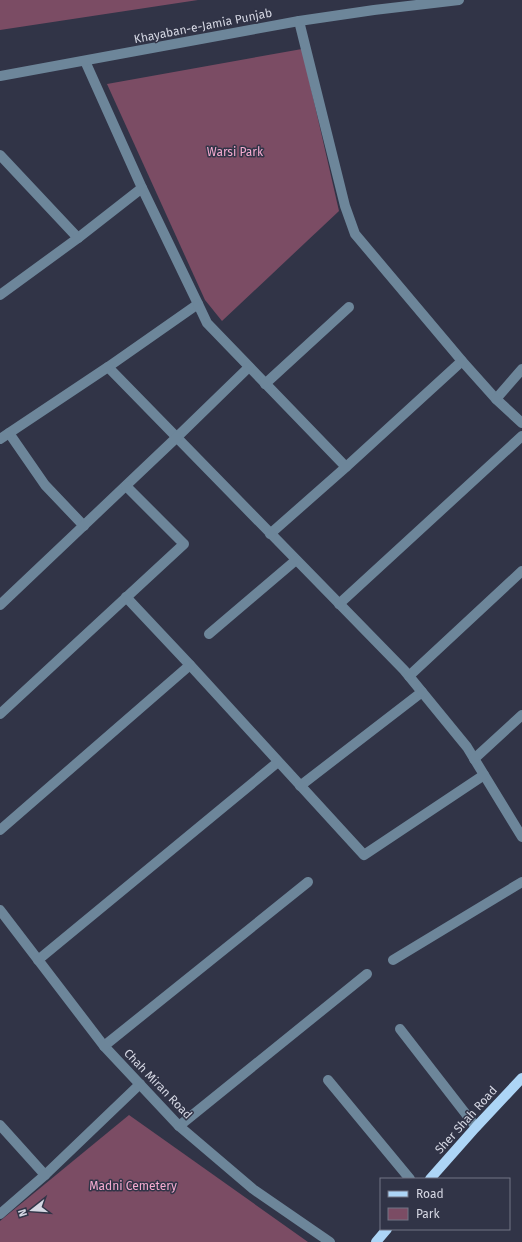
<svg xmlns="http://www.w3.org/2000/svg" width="522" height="1242" font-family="'Fira Sans',sans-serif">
	<rect width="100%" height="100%" fill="#313447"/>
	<g fill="#7b4c64">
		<path d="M0 0H198L0 30Z"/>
		<path d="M302 49 339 211 222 321 205 300 107 84Z"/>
		<path d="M129 1115 308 1242H0V1221Z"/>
	</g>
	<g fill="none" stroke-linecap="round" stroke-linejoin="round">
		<g stroke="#6d869a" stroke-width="10">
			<path d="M299 21 345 206 355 234 462 361 496 399 522 423"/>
			<path d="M85 61 142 188 198 304 108 367 404 670 467 747 522 837"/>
			<path d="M0 76 299 21 374 10 459 0"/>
			<path d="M0 155 78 238"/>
			<path d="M0 295 78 238 142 188"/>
			<path d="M198 304 207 323 346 467"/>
			<path d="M265 384 349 307"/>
			<path d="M496 399 522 369"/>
			<path d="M9 433 45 485 84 526"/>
			<path d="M0 439 108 367"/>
			<path d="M270 534 346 467 462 361"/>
			<path d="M126 597 190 665 364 855 484 775"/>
			<path d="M339 604 522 436"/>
			<path d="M0 605 176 438 249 367"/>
			<path d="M209 634 296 560"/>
			<path d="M409 676 522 571"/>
			<path d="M0 714 184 544 126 486"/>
			<path d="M474 759 522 715"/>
			<path d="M300 786 422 692"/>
			<path d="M0 830 190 665"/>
			<path d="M0 910 104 1046 179 1126 253 1189 330 1242"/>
			<path d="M38 960 278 762"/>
			<path d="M393 960 522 882"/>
			<path d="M400 1029 476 1127"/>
			<path d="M104 1046 308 882"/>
			<path d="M328 1080 410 1179"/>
			<path d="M0 1125 45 1175"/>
			<path d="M179 1126 367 974"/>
			<path d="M0 1214 45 1175 140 1084"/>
		</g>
		<g stroke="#add5f6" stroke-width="10">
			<path d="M430 1179 476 1127 522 1078"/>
			<path d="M376 1242 387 1229"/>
		</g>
	</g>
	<g text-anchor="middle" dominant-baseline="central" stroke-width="3" stroke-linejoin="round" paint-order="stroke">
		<g font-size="12" fill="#d5d7e3" stroke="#313447">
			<text transform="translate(203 26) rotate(-11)">Khayaban-e-Jamia Punjab</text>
			<text transform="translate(158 1084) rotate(46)">Chah Miran Road</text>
			<text transform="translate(466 1120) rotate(-48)">Sher Shah Road</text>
		</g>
		<g font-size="12" fill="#f5abd0" stroke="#313447">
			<text x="235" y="152">Warsi Park</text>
			<text x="133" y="1186">Madni Cemetery</text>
		</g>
	</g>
	<rect x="380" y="1178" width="130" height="52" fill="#313447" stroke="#737585"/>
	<rect x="388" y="1191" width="20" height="6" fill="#add5f6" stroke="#737585"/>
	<text x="416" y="1198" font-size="12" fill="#d5d7e3">Road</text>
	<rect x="388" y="1208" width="20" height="12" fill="#7b4c64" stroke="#737585"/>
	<text x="416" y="1218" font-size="12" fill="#d5d7e3">Park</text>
	<g transform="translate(32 1210) rotate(253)" stroke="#313447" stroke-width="3" paint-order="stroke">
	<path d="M0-3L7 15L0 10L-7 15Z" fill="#d5d7e3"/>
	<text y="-6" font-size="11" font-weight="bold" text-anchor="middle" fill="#d5d7e3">N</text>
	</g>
</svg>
